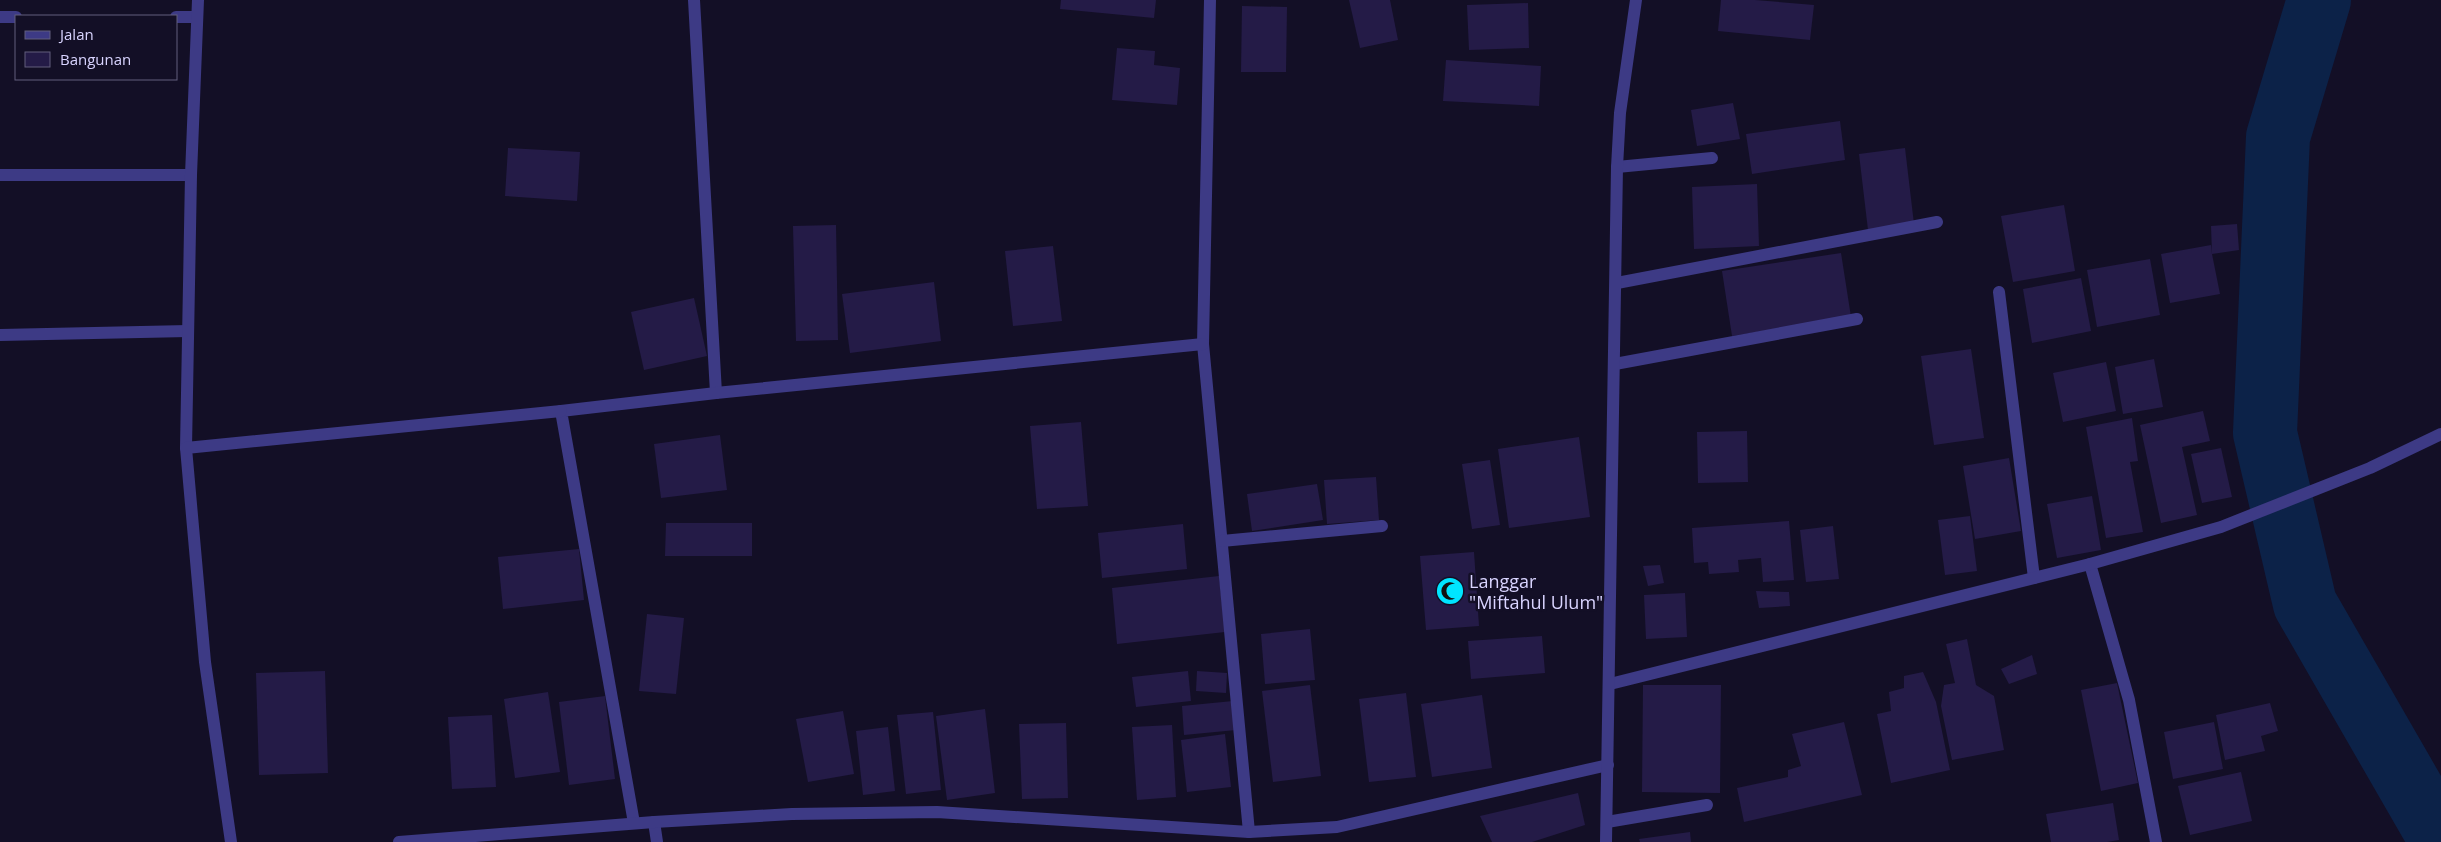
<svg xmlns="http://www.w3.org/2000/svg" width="2441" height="842" font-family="'Open Sans',sans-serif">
	<rect width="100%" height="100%" fill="#130f26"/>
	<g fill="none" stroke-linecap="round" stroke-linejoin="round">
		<path stroke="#0c2248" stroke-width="64" d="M2319 0 2278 137 2265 433 2305 604 2441 840"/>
	</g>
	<g fill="#241b47">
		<path d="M1061 0H1156L1154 18 1060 9Z"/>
		<path d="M1349 0H1390L1398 40 1360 48Z"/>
		<path d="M1721 0H1755L1814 5 1810 40 1718 31Z"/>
		<path d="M1528 3 1529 48 1469 50 1467 5Z"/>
		<path d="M1242 6 1287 7 1286 72H1241Z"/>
		<path d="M1117 48 1155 51 1154 65 1180 68 1177 105 1112 100Z"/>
		<path d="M1446 60 1541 66 1539 106 1443 101Z"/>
		<path d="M1733 103 1740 139 1697 146 1691 110Z"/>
		<path d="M1840 121 1845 160 1752 174 1746 134Z"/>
		<path d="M508 148 580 152 577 201 505 196Z"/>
		<path d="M1905 148 1914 224 1868 230 1859 154Z"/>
		<path d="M1757 184 1759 246 1694 249 1692 187Z"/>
		<path d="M2064 205 2075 271 2013 282 2001 216Z"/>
		<path d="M2237 224 2239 250 2212 254 2220 294 2170 303 2161 254 2211 245 2212 254 2211 226Z"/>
		<path d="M836 225 838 340 796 341 793 226Z"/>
		<path d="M1053 246 1062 321 1013 326 1005 251Z"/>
		<path d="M1841 253 1851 317 1732 336 1722 271Z"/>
		<path d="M2150 259 2160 315 2097 327 2087 270Z"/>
		<path d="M2081 278 2091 331 2032 343 2023 289Z"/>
		<path d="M934 282 941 341 850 353 842 294Z"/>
		<path d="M694 298 707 356 644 370 631 312Z"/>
		<path d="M1971 349 1984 438 1934 445 1921 356Z"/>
		<path d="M2154 359 2163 407 2123 414 2115 367Z"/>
		<path d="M2106 362 2116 411 2063 422 2053 373Z"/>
		<path d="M2203 411 2210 441 2182 447 2197 515 2161 523 2140 425Z"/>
		<path d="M2132 418 2138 461 2130 462 2143 532 2106 538 2086 427Z"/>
		<path d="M1081 422 1088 506 1037 509 1030 426Z"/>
		<path d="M1747 431 1748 482 1698 483 1697 432Z"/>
		<path d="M720 435 727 490 661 498 654 444Z"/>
		<path d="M1579 437 1590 517 1509 528 1498 449Z"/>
		<path d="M2221 448 2232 497 2202 503 2191 454Z"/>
		<path d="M2009 458 2021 531 1975 539 1963 466Z"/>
		<path d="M1490 460 1500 525 1472 529 1462 464Z"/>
		<path d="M1376 477 1379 520 1327 524 1324 480Z"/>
		<path d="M1317 484 1323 520 1252 531 1247 494Z"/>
		<path d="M2092 496 2101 550 2057 558 2047 504Z"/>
		<path d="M1970 516 1977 571 1945 575 1938 520Z"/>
		<path d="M1789 521 1794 580 1763 582 1761 558 1738 560 1739 572 1709 574 1708 562 1694 563 1692 528Z"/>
		<path d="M666 523H752V556H665Z"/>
		<path d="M1183 524 1187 569 1102 578 1098 533Z"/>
		<path d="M1833 526 1839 579 1806 582 1800 530Z"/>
		<path d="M579 549 584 600 503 609 498 557Z"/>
		<path d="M1474 552 1479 626 1426 630 1420 556Z"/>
		<path d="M1660 565 1664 583 1648 586 1643 566Z"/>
		<path d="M1219 576 1225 632 1117 644 1112 588Z"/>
		<path d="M1756 591 1789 592 1790 606 1759 608Z"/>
		<path d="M1685 593 1687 637 1646 639 1644 595Z"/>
		<path d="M647 614 684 618 676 694 639 691Z"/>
		<path d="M1310 629 1315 680 1265 684 1261 634Z"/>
		<path d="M1542 636 1545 673 1471 679 1468 641Z"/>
		<path d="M1967 639 1976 685 1994 696 2004 750 1952 760 1941 706 1944 685 1955 683 1946 644Z"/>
		<path d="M2032 655 2037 674 2009 684 2001 669Z"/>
		<path d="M325 671 328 773 259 775 256 673Z"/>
		<path d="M1188 671 1191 701 1136 707 1132 677Z"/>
		<path d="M1197 671 1227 673 1226 693 1196 691Z"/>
		<path d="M1923 672 1936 702 1950 770 1891 783 1877 714 1891 711 1889 692 1904 688V676Z"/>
		<path d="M2117 683 2138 783 2101 791 2081 690Z"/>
		<path d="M1310 685 1321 776 1273 782 1262 691Z"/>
		<path d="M1643 685H1721L1720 793 1642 792Z"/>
		<path d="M548 692 560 772 515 778 504 699Z"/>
		<path d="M1406 693 1416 777 1369 782 1359 699Z"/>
		<path d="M1482 695 1492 768 1432 777 1421 704Z"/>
		<path d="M605 696 615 779 569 785 559 702Z"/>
		<path d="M1233 701 1236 730 1184 735 1182 706Z"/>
		<path d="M2270 703 2278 731 2261 736 2265 751 2225 760 2216 715Z"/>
		<path d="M985 709 995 793 947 800 936 716Z"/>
		<path d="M843 711 854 774 808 782 796 719Z"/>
		<path d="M933 712 941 790 906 794 897 715Z"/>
		<path d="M492 715 496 787 452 789 448 717Z"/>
		<path d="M1844 722 1862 795 1744 822 1737 788 1788 777V770L1801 766 1792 734Z"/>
		<path d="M2214 722 2223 769 2173 779 2164 732Z"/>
		<path d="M1066 723 1068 798 1022 799 1019 724Z"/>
		<path d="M1172 725 1176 797 1137 800 1132 727Z"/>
		<path d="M888 727 895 791 863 795 856 731Z"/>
		<path d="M1225 734 1231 787 1187 792 1181 740Z"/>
		<path d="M2241 772 2252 821 2190 835 2178 786Z"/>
		<path d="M1578 793 1585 825 1532 842H1492L1480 816Z"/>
		<path d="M2113 803 2119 840 2107 842H2051L2046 814Z"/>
		<path d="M1690 832 1691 842H1640L1639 839Z"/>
	</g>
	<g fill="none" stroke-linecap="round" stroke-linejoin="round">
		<g stroke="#3d3a85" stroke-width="12">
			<path d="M694 0 716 393"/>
			<path d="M1210 0 1203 344 1249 832"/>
			<path d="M0 17H16"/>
			<path d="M176 17H197"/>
			<path d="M1617 167 1712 158"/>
			<path d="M0 175H191"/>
			<path d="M1617 283 1937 222"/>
			<path d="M1999 292 2034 578"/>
			<path d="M0 335 188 331"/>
			<path d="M1615 364 1857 319"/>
			<path d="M186 448 191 175 198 0"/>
			<path d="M1222 541 1382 526"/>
			<path d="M2090 564 2129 700 2156 842"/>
			<path d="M1610 684 2090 564 2221 527 2370 468 2441 434"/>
			<path d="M654 822 657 842"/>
			<path d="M1607 822 1707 805"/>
			<path d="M634 823 561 411 716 393 1203 344"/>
			<path d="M231 842 205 662 186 448 561 411"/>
			<path d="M399 842 654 822 792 814 937 812 1249 832 1337 827 1608 765"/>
			<path d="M1606 842 1617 167 1620 113 1636 0"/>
		</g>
	</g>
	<defs>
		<symbol id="mosque-disc" viewBox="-11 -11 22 22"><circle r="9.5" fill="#00e5ff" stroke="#130f26"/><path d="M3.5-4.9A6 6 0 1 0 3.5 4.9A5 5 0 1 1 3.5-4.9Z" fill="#111"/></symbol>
	</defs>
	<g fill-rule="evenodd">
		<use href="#mosque-disc" x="1434" y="575" width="32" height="32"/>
	</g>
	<g text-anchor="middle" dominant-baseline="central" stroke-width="5" stroke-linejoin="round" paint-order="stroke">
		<g font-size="18" fill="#d9d4ff" stroke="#130f26" text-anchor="start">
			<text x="1469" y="581">Langgar<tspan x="1469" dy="21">"Miftahul Ulum"</tspan></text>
		</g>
	</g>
	<rect x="15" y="15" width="162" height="65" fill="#130f26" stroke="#625e7d"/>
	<rect x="25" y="31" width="25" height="8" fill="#3d3a85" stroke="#625e7d"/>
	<text x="60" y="40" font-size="15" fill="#d9d4ff">Jalan</text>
	<rect x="25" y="52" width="25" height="15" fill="#241b47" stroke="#625e7d"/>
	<text x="60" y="65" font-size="15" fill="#d9d4ff">Bangunan</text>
</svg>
